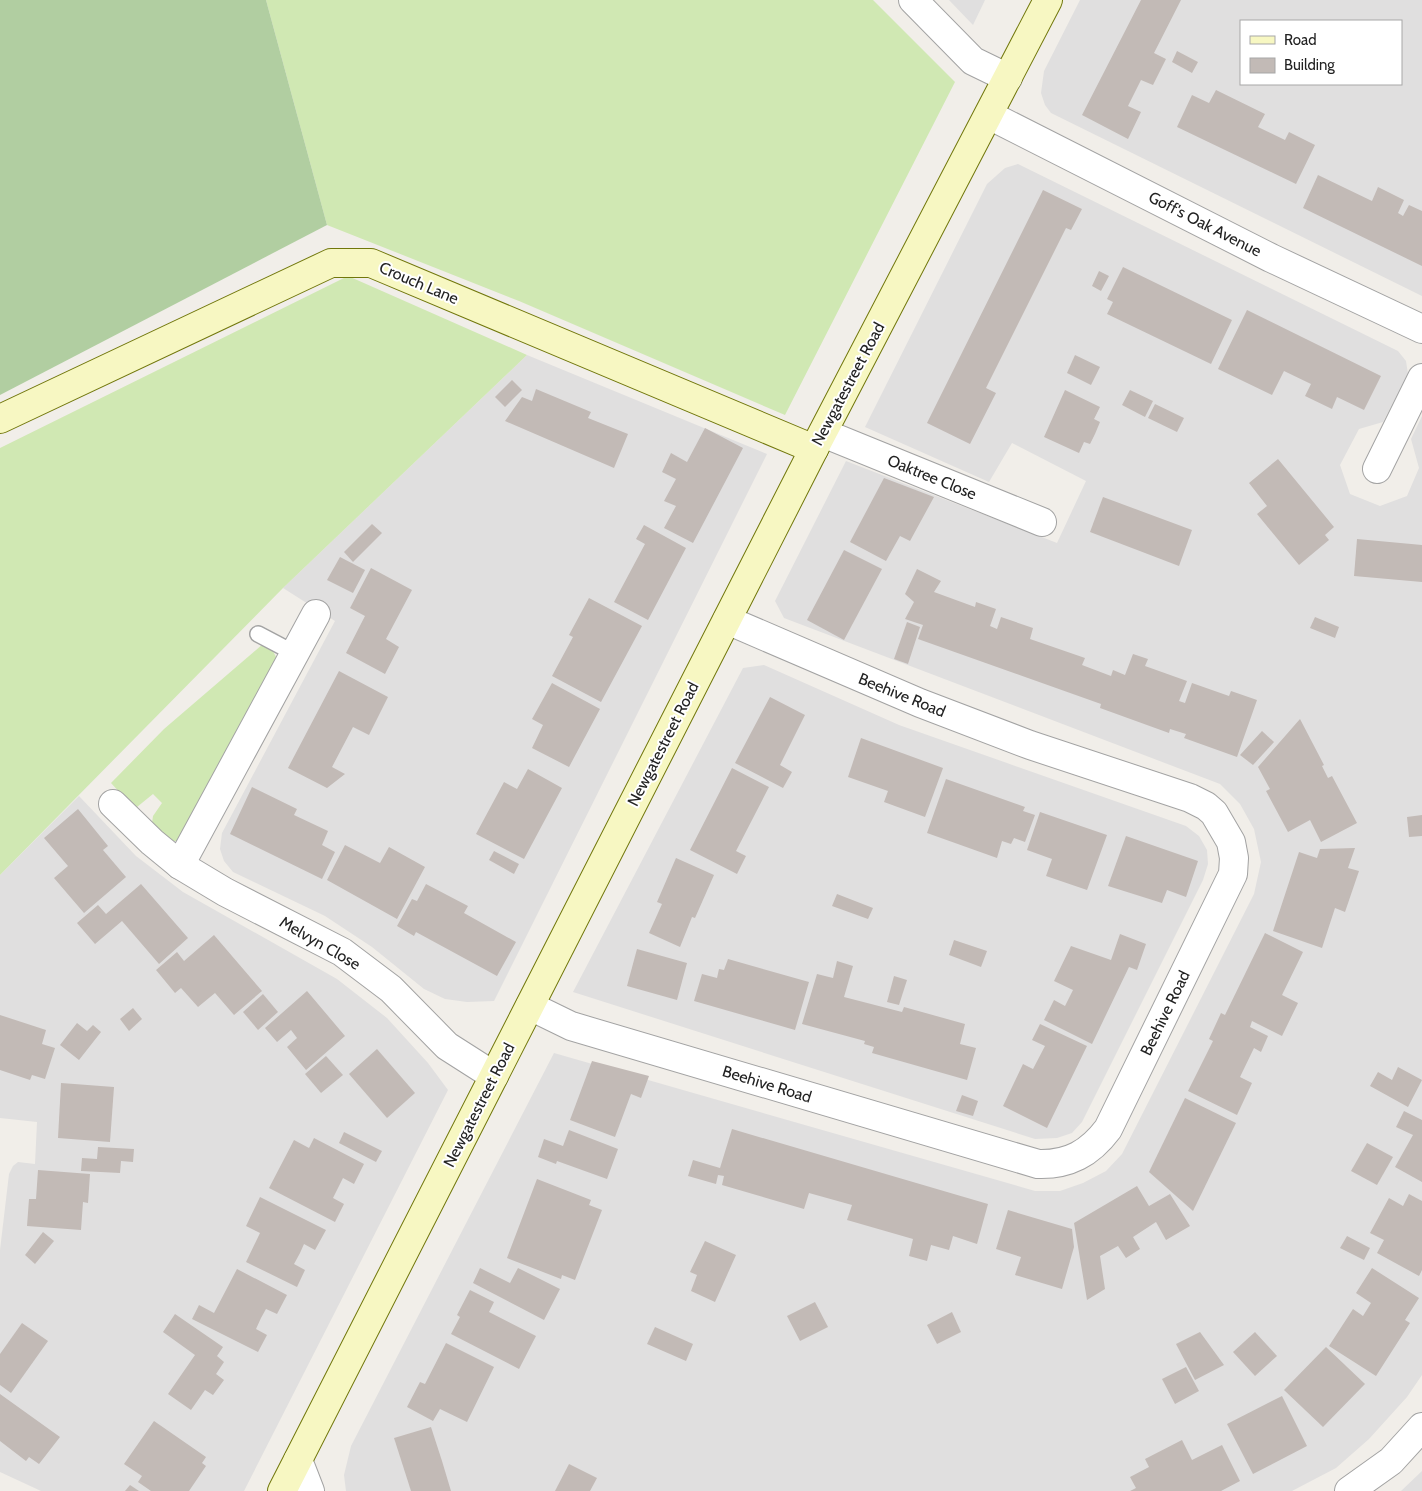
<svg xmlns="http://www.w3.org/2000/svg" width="1422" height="1491" font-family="Cabin,sans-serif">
	<rect width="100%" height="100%" fill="#f1eee9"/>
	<g fill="#e0dfdf" fill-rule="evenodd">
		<path d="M949 0H985L973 25Z"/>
		<path d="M1080 0H1422V296L1051 113 1045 105 1041 93 1044 71ZM1241 21H1401V84H1241Z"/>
		<path d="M1018 164 1398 351 1406 361 1408 374 1383 422 1359 429 1340 465 1350 494 1380 506 1407 496 1419 468 1411 439 1422 416V1375L1407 1397 1369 1439 1336 1468 1292 1491H346L344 1475 351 1446 554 1053 1035 1191H1060L1083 1183 1106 1171 1122 1154 1254 894 1261 862 1254 829 1240 804 1220 784 784 618 775 601 846 461 1057 543 1086 481 1012 443 989 482 865 427 987 184 1005 168Z"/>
		<path d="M527 355 767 454 494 1001 467 1002 445 999 424 989 372 947 325 916 233 872 224 861 220 849 222 833 335 621 283 588Z"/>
		<path d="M764 665 899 725 1186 826 1199 836 1207 850 1208 864 1203 880 1082 1122 1072 1133 1057 1138 1035 1139 573 992 743 668Z"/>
		<path d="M79 796 136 856 183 892 337 979 387 1018 428 1063 448 1090 244 1491H41L0 1472V1250L9 1174 13 1166 18 1162 35 1164 37 1122 0 1118V875Z"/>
		<path d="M1422 1471V1491H1401Z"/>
	</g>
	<g fill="#d0e8b3">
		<path d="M266 0H873L955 82 785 415 519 301 327 225Z"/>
		<path d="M348 276 527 355 283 588 0 875V448Z"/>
		<path d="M263 644 272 649 277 659 180 841H168L152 823 153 816 162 803 153 794 137 807 132 806 111 783 164 729Z"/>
	</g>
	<path fill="#b1cea1" d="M0 0H266L327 225 0 395Z"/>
	<g fill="#c2bab6">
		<path d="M1141 0H1181L1154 53 1166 59 1153 85 1141 80 1128 106 1141 112 1128 139 1082 115Z"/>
		<path d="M1177 51 1198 62 1192 73 1172 62Z"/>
		<path d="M1216 90 1265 114 1258 127 1285 140 1289 132 1315 145 1296 184 1177 127 1192 95 1209 103Z"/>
		<path d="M1318 175 1372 201 1378 187 1404 200 1398 213 1403 216 1409 205 1422 211V266L1303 208Z"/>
		<path d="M1043 190 1082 209 1071 230 1066 228 986 388 996 393 970 444 927 423Z"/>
		<path d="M1123 267 1232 320 1211 364 1107 314 1113 302 1107 299Z"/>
		<path d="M1099 271 1109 276 1101 291 1092 286Z"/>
		<path d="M1247 310 1381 376 1364 410 1337 397 1332 409 1305 396 1311 384 1284 371 1272 395 1218 369Z"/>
		<path d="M1075 355 1100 367 1091 385 1067 373Z"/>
		<path d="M512 380 522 390 505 407 495 397Z"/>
		<path d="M536 389 591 412 588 418 628 434 614 468 505 421 522 397 532 401Z"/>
		<path d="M1065 390 1100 407 1094 419 1100 422 1095 434 1090 444 1084 442 1079 453 1044 437Z"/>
		<path d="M1130 390 1153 401 1145 417 1122 405Z"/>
		<path d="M1155 404 1184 418 1177 432 1148 418Z"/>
		<path d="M705 428 743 448 693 543 664 528 676 506 664 501 676 479 662 472 671 453 687 462Z"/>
		<path d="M1278 459 1334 527 1325 535 1329 540 1299 565 1257 514 1267 506 1249 483Z"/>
		<path d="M884 478 934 497 910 541 900 536 886 561 850 542Z"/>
		<path d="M1103 497 1192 530 1179 566 1090 532Z"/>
		<path d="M372 524 382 533 353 562 344 552Z"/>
		<path d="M644 525 686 548 648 620 614 602 645 544 636 539Z"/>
		<path d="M1357 539 1422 545V582L1354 576Z"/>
		<path d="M844 550 882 569 844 640 807 620Z"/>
		<path d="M340 557 365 570 353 593 327 580Z"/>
		<path d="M371 568 412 590 386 639 399 647 385 674 346 653 365 616 350 608Z"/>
		<path d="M917 569 941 581 934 592 975 607 976 602 996 609 990 626 997 629 1001 617 1033 628 1030 639 1085 658 1082 665 1111 676 1113 670 1125 675 1133 654 1148 659 1145 666 1187 681 1179 701 1185 703 1192 683 1229 696 1231 691 1257 700 1237 757 1184 738 1186 734 1170 729 1169 733 1100 708 1101 704 918 639 923 625 905 619 914 602 905 594Z"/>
		<path d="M589 598 642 626 601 702 552 676 573 637 569 635Z"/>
		<path d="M1315 617 1339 627 1335 638 1310 628Z"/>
		<path d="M907 622 920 627 908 664 894 659Z"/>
		<path d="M339 671 388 697 369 735 353 727 332 767 345 774 327 788 288 768Z"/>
		<path d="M552 683 600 709 569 767 532 748 543 725 532 719Z"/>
		<path d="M770 697 805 715 780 765 792 772 783 788 735 763Z"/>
		<path d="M1300 719 1324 765 1322 766 1328 778 1332 776 1357 823 1321 842 1310 820 1288 832 1266 791 1270 789 1258 767Z"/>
		<path d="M1262 731 1274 742 1253 765 1240 755Z"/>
		<path d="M861 738 943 768 925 817 884 802 888 791 848 777Z"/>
		<path d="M732 768 769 787 736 851 746 856 737 874 690 850Z"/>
		<path d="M528 769 562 788 524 859 476 834 504 782 517 789Z"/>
		<path d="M946 779 1025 807 1023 811 1035 815 1025 842 1014 838 1011 844 1002 841 997 858 927 833Z"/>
		<path d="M252 787 297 809 294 815 328 831 322 845 335 852 322 879 230 834Z"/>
		<path d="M78 809 108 846 103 850 126 877 84 913 54 878 68 866 44 838Z"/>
		<path d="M1040 812 1107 835 1087 890 1046 876 1052 859 1027 850Z"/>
		<path d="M1422 815V836L1409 837 1407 817Z"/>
		<path d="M1126 836 1198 861 1186 897 1167 890 1162 903 1108 886Z"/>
		<path d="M345 845 380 863 389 847 425 867 397 919 327 880Z"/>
		<path d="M1355 848 1348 868 1359 871 1345 912 1335 908 1322 948 1273 931 1299 852 1317 858 1320 849Z"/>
		<path d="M494 851 519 864 514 874 489 860Z"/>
		<path d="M676 858 714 875 695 918 692 917 680 947 649 933 662 904 657 902Z"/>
		<path d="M141 884 188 938 159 964 122 921 95 944 77 923 98 905 106 914Z"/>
		<path d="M426 884 468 906 464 913 516 942 497 976 416 932 414 936 397 926 412 899 417 901Z"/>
		<path d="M837 894 873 908 868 919 832 906Z"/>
		<path d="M1265 933 1303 952 1282 995 1298 1003 1282 1036 1252 1021 1250 1027 1268 1036 1261 1052 1254 1048 1240 1077 1252 1083 1237 1115 1188 1091 1213 1041 1209 1039 1221 1013 1225 1015Z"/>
		<path d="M1120 934 1146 944 1137 970 1129 967 1092 1044 1044 1020 1054 1000 1065 1006 1073 990 1054 981 1071 946 1111 960Z"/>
		<path d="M214 935 262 991 234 1015 215 993 198 1007 181 988 175 993 156 970 177 952 184 961Z"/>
		<path d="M954 940 987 951 981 967 949 955Z"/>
		<path d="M637 949 687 963 677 1000 627 986Z"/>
		<path d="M728 959 809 982 795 1030 694 1001 702 974 717 978 719 969 724 970Z"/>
		<path d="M837 961 853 966 844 997 902 1012 904 1007 965 1024 960 1044 976 1048 967 1080 872 1053 874 1047 864 1044 865 1041 802 1024 817 974 833 978Z"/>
		<path d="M894 976 907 980 899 1005 887 1002Z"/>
		<path d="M307 991 345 1036 306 1070 287 1047 297 1038 291 1030 277 1042 265 1028Z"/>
		<path d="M263 994 278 1012 258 1030 243 1012Z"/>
		<path d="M133 1008 142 1019 129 1031 120 1019Z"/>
		<path d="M0 1015 46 1030 42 1044 55 1048 45 1079 32 1075 30 1080 0 1070Z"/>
		<path d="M77 1023 87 1031 93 1025 101 1032 79 1060 60 1045Z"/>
		<path d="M1040 1024 1087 1046 1047 1128 1003 1106 1023 1064 1033 1069 1045 1046 1032 1040Z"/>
		<path d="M377 1049 415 1093 387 1118 349 1074Z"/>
		<path d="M326 1056 343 1075 321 1093 305 1074Z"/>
		<path d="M592 1061 649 1076 641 1098 631 1094 615 1137 570 1120Z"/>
		<path d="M1398 1067 1422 1080 1408 1107 1370 1086 1378 1072 1392 1080Z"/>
		<path d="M61 1083 114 1087 110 1142 58 1138Z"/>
		<path d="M962 1095 978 1101 973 1116 956 1111Z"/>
		<path d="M1185 1098 1236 1123 1193 1211 1149 1172Z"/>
		<path d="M1404 1111 1422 1120V1182L1395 1167 1413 1135 1396 1127Z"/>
		<path d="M732 1129 988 1204 977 1244 953 1236 949 1250 931 1245 927 1261 909 1256 913 1239 847 1220 852 1205 809 1193 804 1209 722 1185 724 1176 718 1175 716 1184 688 1176 693 1160 720 1168Z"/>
		<path d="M569 1130 618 1149 607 1179 557 1161 556 1164 538 1157 544 1139 563 1146Z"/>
		<path d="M344 1132 382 1151 376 1162 339 1143Z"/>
		<path d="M314 1138 364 1164 354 1184 343 1178 333 1198 344 1204 335 1222 269 1188 294 1140 309 1148Z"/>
		<path d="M1367 1143 1393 1157 1377 1185 1351 1171Z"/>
		<path d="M98 1147 134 1149 133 1162 121 1161 120 1173 81 1171 82 1158 97 1159Z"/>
		<path d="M38 1170 90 1174 88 1203 83 1202 81 1230 27 1226 29 1199H36Z"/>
		<path d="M537 1179 591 1200 589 1205 602 1210 575 1280 562 1275 561 1279 507 1258Z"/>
		<path d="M1137 1186 1149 1206 1170 1194 1190 1226 1166 1240 1156 1222 1133 1237 1140 1249 1126 1258 1118 1246 1100 1256 1105 1289 1087 1300 1074 1223Z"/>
		<path d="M1409 1194 1422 1201V1270L1419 1276 1377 1253 1384 1240 1370 1233 1389 1198 1403 1206Z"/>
		<path d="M260 1197 326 1230 315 1250 304 1244 300 1253 294 1264 305 1270 297 1287 246 1262 260 1233 246 1226Z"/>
		<path d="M1008 1210 1072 1229 1074 1247 1062 1289 1015 1275 1021 1257 996 1249Z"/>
		<path d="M43 1232 54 1241 35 1264 25 1255Z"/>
		<path d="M1347 1236 1370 1248 1364 1260 1340 1248Z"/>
		<path d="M705 1241 736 1255 715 1302 691 1291 697 1275 690 1272Z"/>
		<path d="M480 1268 510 1283 518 1268 560 1289 544 1320 473 1283Z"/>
		<path d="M1372 1268 1419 1298 1405 1320 1410 1323 1376 1376 1329 1346 1353 1309 1363 1316 1371 1303 1356 1293Z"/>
		<path d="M237 1269 287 1295 277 1314 266 1309 261 1318 256 1329 267 1335 258 1352 192 1319 199 1305 214 1313Z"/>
		<path d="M470 1290 494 1302 489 1312 536 1336 519 1369 451 1334 460 1317 457 1315Z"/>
		<path d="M815 1302 828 1327 800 1341 787 1316Z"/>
		<path d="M952 1312 961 1332 937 1344 927 1325Z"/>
		<path d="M175 1314 223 1347 217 1356 224 1362 216 1374 224 1380 213 1395 205 1390 191 1410 168 1394 195 1355 163 1332Z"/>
		<path d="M22 1323 48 1341 11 1393 0 1385V1354Z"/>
		<path d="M655 1327 693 1344 686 1361 647 1344Z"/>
		<path d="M1200 1332 1224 1365 1195 1380 1176 1344Z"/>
		<path d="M1255 1332 1277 1356 1255 1376 1233 1352Z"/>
		<path d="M446 1343 494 1367 467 1422 440 1409 433 1421 407 1407 420 1382 425 1384Z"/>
		<path d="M1326 1347 1365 1384 1323 1427 1284 1390Z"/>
		<path d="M1186 1367 1199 1391 1175 1404 1162 1379Z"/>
		<path d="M0 1394 60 1437 39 1464 29 1457 26 1461 0 1441Z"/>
		<path d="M1282 1396 1307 1446 1253 1474 1227 1424Z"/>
		<path d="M154 1421 206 1457 202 1463 206 1466 189 1491H151L138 1482 142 1476 124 1464Z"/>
		<path d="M431 1427 442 1461 451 1491H411L394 1438Z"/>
		<path d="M1182 1440 1192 1460 1222 1445 1240 1481 1221 1491H1130L1136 1488 1130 1477 1149 1467 1145 1459Z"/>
		<path d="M569 1464 597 1478 590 1491H555Z"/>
		<path d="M130 1485 139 1491H125Z"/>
	</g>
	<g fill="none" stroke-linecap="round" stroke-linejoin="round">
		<defs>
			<path id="lane" d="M258 634 296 654"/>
			<g id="street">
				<path d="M913 0 973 61 1008 78"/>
				<path d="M989 115 1271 258 1422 329"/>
				<path d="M823 433 1042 522"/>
				<path d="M1377 469 1422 378"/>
				<path d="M113 804 152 842 180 865 225 892 342 952 391 989 447 1046 494 1076"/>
				<path d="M180 865 316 614"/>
				<path d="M530 1006 571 1026 1038 1164C1069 1165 1090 1153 1108 1129L1233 874 1234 858 1231 842 1214 813 1206 806 1190 798 1030 745 920 703 727 620"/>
				<path d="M298 1460 310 1491"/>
				<path d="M1349 1491 1391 1461 1422 1427"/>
			</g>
			<g id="secondary">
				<path d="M0 419 331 263H371L814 449"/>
				<path d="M282 1491 814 449 1048 0"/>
			</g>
		</defs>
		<use href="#lane" stroke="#a3a3a3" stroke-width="18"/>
		<use href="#street" stroke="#a3a3a3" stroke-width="30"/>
		<use href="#secondary" stroke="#71770b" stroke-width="30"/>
		<use href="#lane" stroke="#fff" stroke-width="15"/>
		<use href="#street" stroke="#fff" stroke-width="28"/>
		<use href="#secondary" stroke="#f7f7c2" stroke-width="28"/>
	</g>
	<g text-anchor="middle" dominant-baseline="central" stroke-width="4" stroke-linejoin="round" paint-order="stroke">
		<g font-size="16" fill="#222" stroke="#fff">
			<text transform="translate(1205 224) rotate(27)">Goff's Oak Avenue</text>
			<text transform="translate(419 283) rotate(23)">Crouch Lane</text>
			<text transform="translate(848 384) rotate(-62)">Newgatestreet Road</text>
			<text transform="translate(932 477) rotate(22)">Oaktree Close</text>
			<text transform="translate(902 695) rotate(22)">Beehive Road</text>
			<text transform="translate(663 744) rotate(-63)">Newgatestreet Road</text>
			<text transform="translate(320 943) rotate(30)">Melvyn Close</text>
			<text transform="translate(1165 1013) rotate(-64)">Beehive Road</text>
			<text transform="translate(767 1084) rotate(17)">Beehive Road</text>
			<text transform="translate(479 1105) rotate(-63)">Newgatestreet Road</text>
		</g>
	</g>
	<rect x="1240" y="20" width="162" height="65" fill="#ffffff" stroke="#a7a7a7"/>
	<rect x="1250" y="36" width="25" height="8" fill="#f7f7c2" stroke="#a7a7a7"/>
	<text x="1284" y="45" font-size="15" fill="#222222">Road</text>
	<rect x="1250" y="58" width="25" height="15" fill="#c2bab6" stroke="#a7a7a7"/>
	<text x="1284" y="70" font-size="15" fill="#222222">Building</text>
</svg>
